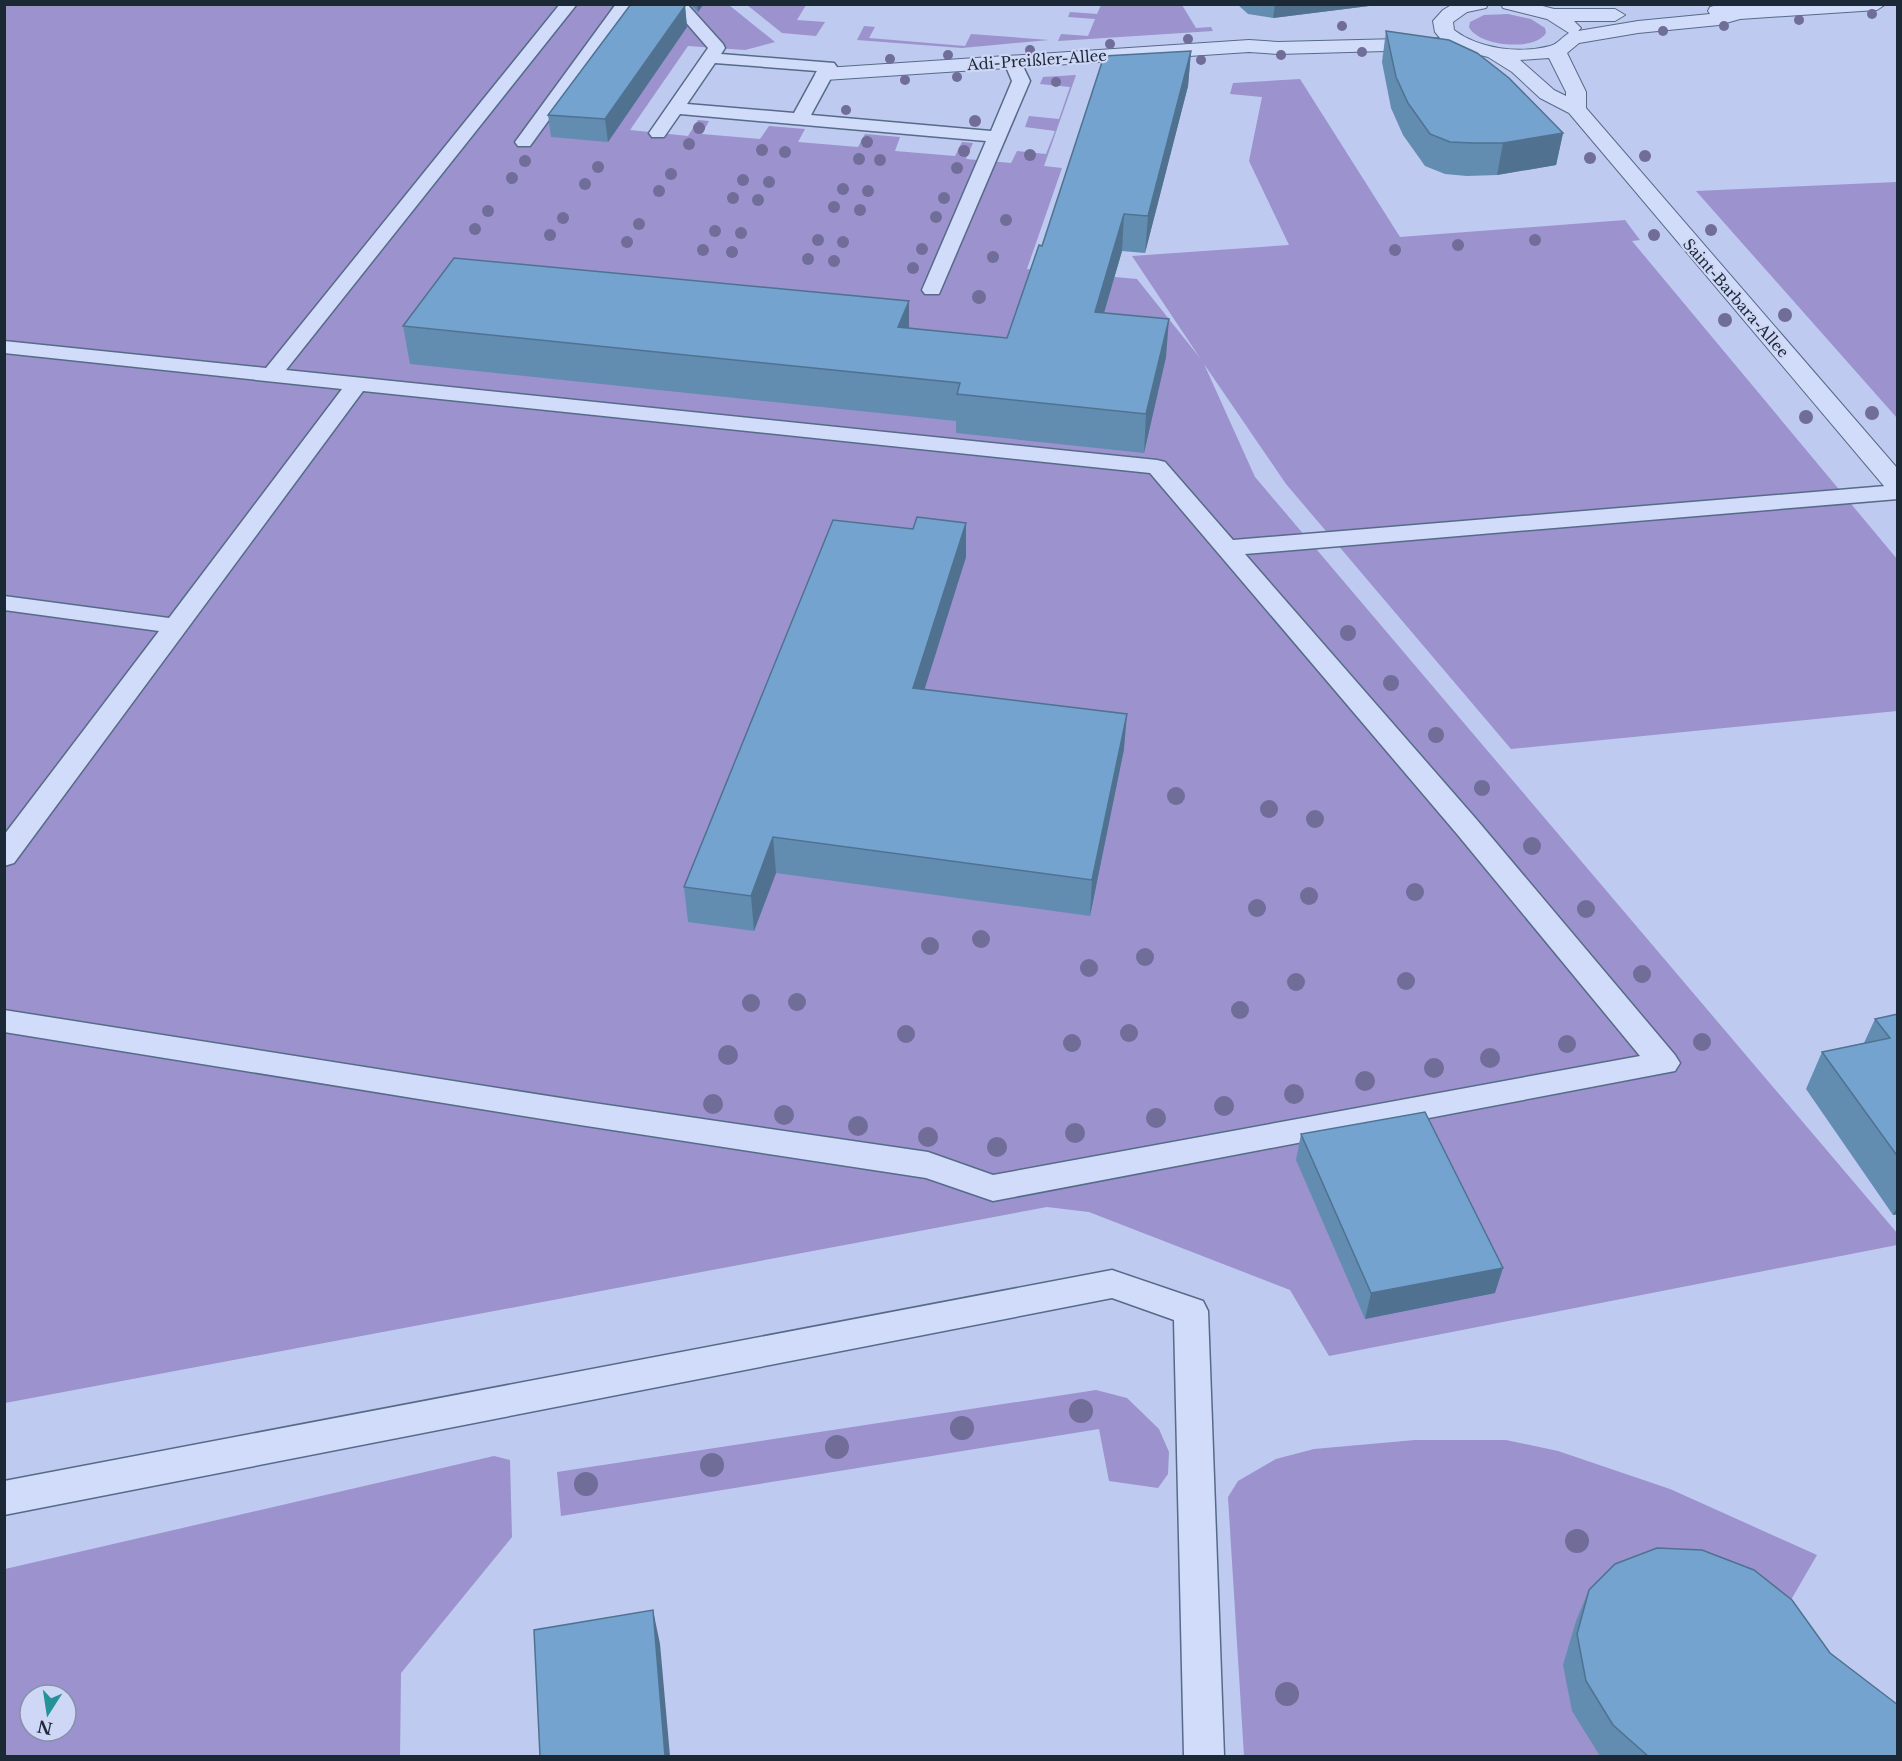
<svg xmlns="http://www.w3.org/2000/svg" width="1902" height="1761" font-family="'Libre Baskerville',serif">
	<rect width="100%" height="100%" fill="#becaef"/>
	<g fill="#9c92cd" fill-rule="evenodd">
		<path d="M5 5H729L775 42 745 50 688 46 630 130 688 136 698 120 709 121 702 134 760 139 769 126 805 129 798 142 858 147 865 134 900 137 895 151 955 156 962 142 973 143 966 159 1011 163 1017 151 1046 154 1055 131 1025 127 1029 116 1059 119 1070 87 1040 84 1043 77 1076 75 1044 166 1062 168 1027 269 1137 279 1200 358 1132 256 1289 245 1249 161 1262 97 1230 94 1233 83 1300 79 1400 237 1625 220 1640 240 1632 241 1897 559V711L1511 749 1286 484 1204 364 1255 477 1897 1233V1245L1329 1356 1290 1290 1089 1212 1047 1207 5 1403Z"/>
		<path d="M747 5H806L797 20 825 22 816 36 782 33Z"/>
		<path d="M1101 5H1182L1196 28 1211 27 1213 31 1058 41 1061 34 1088 36 1095 19 1068 17 1070 12 1097 14Z"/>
		<path d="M1508 14 1531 19 1545 28 1546 33C1534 52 1478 46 1469 27L1470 22 1484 15Z"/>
		<path d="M864 26 875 27 869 38 965 46 971 34 1049 40 962 48 857 40Z"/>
		<path d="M1897 182H1898L1897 418 1696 191Z"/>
		<path d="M1096 1390 1127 1398 1159 1429 1169 1452 1168 1474 1158 1488 1109 1481 1099 1429 561 1516 557 1472Z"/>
		<path d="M1415 1440H1506L1558 1451 1670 1489 1817 1555 1773 1631 1600 1756H1244L1228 1497 1238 1481 1276 1459 1314 1449Z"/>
		<path d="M494 1456 510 1460 512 1537 401 1673 400 1756H5V1569ZM30 1695H66V1731H30Z"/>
	</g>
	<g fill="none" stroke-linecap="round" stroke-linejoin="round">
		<defs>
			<g id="service">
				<path d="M560 4H577L286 370 1157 460 1165 462 1233 540 1898 485V499L1245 554 1477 820 1675 1055 1680 1063 1675 1071 993 1201 926 1178 580 1125 4 1032V1010L580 1101 928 1152 993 1175 1640 1056 1457 834 1150 473 363 391 14 863 4 866V835L159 631 4 610V596L169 618 342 389 4 353V341L266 368Z"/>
				<path d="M616 4H633L530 146H518L515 142 518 138Z"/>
				<path d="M670 4H687L723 44 725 48 721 54 834 63 837 67 811 115 991 131 1012 81 1004 62 1007 58H1019L1030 81 939 294H925L922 290 986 141 680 114 664 137H652L649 133 708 48ZM715 63 817 71 794 113 687 104Z"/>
				<path d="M1112 1270 1203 1301 1208 1311 1224 1756H1184L1174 1320 1112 1298 4 1515V1481Z"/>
			</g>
			<path id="minor" d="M1453 4H1488L1486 8 1467 12 1453 22 1454 30C1479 49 1519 54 1550 46 1558 44 1562 37 1569 33L1547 19 1503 8 1501 4H1535L1554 9H1615L1625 15 1615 21H1574L1581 28 1578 31 1638 21 1710 14 1708 11 1710 7 1717 5 1886 4 1877 10 1740 19 1719 25 1638 33 1579 43 1567 53 1586 92V108L1898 469V494L1889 492 1569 113 1540 98 1512 72 1488 57 1457 49 1278 54 1249 52 825 80 818 78 815 74 818 70 825 68 1249 40 1278 42 1440 38 1435 32 1433 21 1443 10ZM1549 58 1566 92V96L1554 90 1520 60Z"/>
		</defs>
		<use href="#service" stroke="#566b88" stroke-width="3"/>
		<use href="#minor" stroke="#566b88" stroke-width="2"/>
		<use href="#service" fill="#d1dbfa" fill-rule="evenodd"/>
		<use href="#minor" fill="#d1dbfa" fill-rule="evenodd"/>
	</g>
	<g fill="#706d99">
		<circle cx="1872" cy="14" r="5"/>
		<circle cx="1799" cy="20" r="5"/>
		<circle cx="1342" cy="26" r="5"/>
		<circle cx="1724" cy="26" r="5"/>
		<circle cx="1663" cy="31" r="5"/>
		<circle cx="1188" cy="39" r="5"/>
		<circle cx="1110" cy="44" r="5"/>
		<circle cx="1030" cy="50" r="5"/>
		<circle cx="1362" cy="52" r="5"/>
		<circle cx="948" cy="55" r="5"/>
		<circle cx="1281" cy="55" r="5"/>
		<circle cx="890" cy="59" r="5"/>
		<circle cx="1201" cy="60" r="5"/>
		<circle cx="957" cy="77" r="5"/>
		<circle cx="905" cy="80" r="5"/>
		<circle cx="1056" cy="82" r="5"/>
		<circle cx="846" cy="110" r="5"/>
		<circle cx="975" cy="121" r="6"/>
		<circle cx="699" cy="128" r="6"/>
		<circle cx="867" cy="142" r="6"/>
		<circle cx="689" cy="144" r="6"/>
		<circle cx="762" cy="150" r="6"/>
		<circle cx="964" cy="151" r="6"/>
		<circle cx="785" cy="152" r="6"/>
		<circle cx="1030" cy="155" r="6"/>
		<circle cx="1645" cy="156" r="6"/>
		<circle cx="1590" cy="158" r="6"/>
		<circle cx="859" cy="159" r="6"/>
		<circle cx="880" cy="160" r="6"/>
		<circle cx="525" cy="161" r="6"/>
		<circle cx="598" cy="167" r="6"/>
		<circle cx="957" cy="168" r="6"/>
		<circle cx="671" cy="174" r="6"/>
		<circle cx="512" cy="178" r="6"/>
		<circle cx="743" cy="180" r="6"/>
		<circle cx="769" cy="182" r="6"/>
		<circle cx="585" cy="184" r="6"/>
		<circle cx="843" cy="189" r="6"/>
		<circle cx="659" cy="191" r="6"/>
		<circle cx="868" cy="191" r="6"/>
		<circle cx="733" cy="198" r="6"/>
		<circle cx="944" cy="198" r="6"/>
		<circle cx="758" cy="200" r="6"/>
		<circle cx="834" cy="207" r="6"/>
		<circle cx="860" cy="210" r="6"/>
		<circle cx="488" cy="211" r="6"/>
		<circle cx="936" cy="217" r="6"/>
		<circle cx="563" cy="218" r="6"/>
		<circle cx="1006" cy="220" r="6"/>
		<circle cx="639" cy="224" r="6"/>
		<circle cx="475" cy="229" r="6"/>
		<circle cx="1711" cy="230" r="6"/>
		<circle cx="715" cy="231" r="6"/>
		<circle cx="741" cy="233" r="6"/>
		<circle cx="550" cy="235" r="6"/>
		<circle cx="1654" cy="235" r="6"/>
		<circle cx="818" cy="240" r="6"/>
		<circle cx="1535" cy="240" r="6"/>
		<circle cx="627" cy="242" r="6"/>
		<circle cx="843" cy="242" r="6"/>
		<circle cx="1458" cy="245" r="6"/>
		<circle cx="922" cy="249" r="6"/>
		<circle cx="703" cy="250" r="6"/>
		<circle cx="1395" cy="250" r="6"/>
		<circle cx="732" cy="252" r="6"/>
		<circle cx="993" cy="257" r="6"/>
		<circle cx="808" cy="259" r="6"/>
		<circle cx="834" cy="261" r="6"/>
		<circle cx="913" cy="268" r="6"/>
		<circle cx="979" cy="297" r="7"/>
		<circle cx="1785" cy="315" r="7"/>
		<circle cx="1725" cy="320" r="7"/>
		<circle cx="1872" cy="413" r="7"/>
		<circle cx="1806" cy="417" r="7"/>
		<circle cx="1348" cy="633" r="8"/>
		<circle cx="1391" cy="683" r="8"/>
		<circle cx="1436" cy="735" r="8"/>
		<circle cx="1482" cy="788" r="8"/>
		<circle cx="1176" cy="796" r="9"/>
		<circle cx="1269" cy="809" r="9"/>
		<circle cx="1315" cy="819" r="9"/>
		<circle cx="1532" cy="846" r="9"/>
		<circle cx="1415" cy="892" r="9"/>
		<circle cx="1309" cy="896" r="9"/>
		<circle cx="1257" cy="908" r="9"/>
		<circle cx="1586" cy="909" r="9"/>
		<circle cx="981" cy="939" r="9"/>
		<circle cx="930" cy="946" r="9"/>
		<circle cx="1145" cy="957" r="9"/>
		<circle cx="1089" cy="968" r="9"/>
		<circle cx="1642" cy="974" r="9"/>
		<circle cx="1406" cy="981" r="9"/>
		<circle cx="1296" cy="982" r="9"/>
		<circle cx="797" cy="1002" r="9"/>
		<circle cx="751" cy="1003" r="9"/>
		<circle cx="1240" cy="1010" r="9"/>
		<circle cx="1129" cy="1033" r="9"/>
		<circle cx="906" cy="1034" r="9"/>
		<circle cx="1702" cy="1042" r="9"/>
		<circle cx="1072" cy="1043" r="9"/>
		<circle cx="1567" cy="1044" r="9"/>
		<circle cx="728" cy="1055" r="10"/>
		<circle cx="1490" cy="1058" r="10"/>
		<circle cx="1434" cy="1068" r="10"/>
		<circle cx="1365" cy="1081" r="10"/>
		<circle cx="1294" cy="1094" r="10"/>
		<circle cx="713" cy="1104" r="10"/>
		<circle cx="1224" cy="1106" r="10"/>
		<circle cx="784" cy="1115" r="10"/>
		<circle cx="1156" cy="1118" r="10"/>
		<circle cx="858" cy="1126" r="10"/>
		<circle cx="1075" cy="1133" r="10"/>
		<circle cx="928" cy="1137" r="10"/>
		<circle cx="997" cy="1147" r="10"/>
		<circle cx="1081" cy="1411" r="12"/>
		<circle cx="962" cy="1428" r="12"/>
		<circle cx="837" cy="1447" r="12"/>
		<circle cx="712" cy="1465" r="12"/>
		<circle cx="586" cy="1484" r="12"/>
		<circle cx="1577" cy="1541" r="12"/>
		<circle cx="1287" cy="1694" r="12"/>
	</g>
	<g fill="#638cb1">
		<path d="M690 4H703L698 12Z"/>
		<path d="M1237 4H1385L1273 18 1248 14Z"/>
		<path d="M685 6 687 27 608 142 551 137 548 115Z"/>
		<path d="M1386 31 1563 133 1556 165 1497 175 1467 176 1445 174 1425 166 1403 135 1391 108 1382 62Z"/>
		<path d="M1191 51 1188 86 1145 253 1122 251 1104 313 1166 357 1144 453 956 433V421L410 364 403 326 909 328 1007 338 1042 246Z"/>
		<path d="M966 557 924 689 1124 749 1090 916 776 873 754 931 688 922 684 887Z"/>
		<path d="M1898 1014V1214L1893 1215 1806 1089 1822 1052 1864 1043 1875 1019Z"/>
		<path d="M1301 1134 1495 1293 1365 1319 1296 1160Z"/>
		<path d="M1589 1590 1830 1653 1898 1756H1600L1572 1711 1563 1665 1576 1621Z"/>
	</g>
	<g fill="#507290">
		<path d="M697 4 703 5 698 12Z"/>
		<path d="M1275 4H1385L1273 18Z"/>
		<path d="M685 6 687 27 608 142 605 119Z"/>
		<path d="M1191 51 1188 86 1145 253 1148 216Z"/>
		<path d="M1563 133 1556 165 1497 175 1503 143Z"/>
		<path d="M1124 214 1122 251 1093 350 1095 312Z"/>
		<path d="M909 301V339L898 327Z"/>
		<path d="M1169 319 1166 357 1144 453 1146 414Z"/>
		<path d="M966 523V557L914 723 913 688Z"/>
		<path d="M1127 714 1124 749 1090 916 1092 880Z"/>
		<path d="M773 837 776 873 754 931 751 896Z"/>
		<path d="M1898 1206V1214L1893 1215Z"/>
		<path d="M1503 1268 1495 1293 1365 1319 1371 1293Z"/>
		<path d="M653 1610 660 1644 670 1756H665Z"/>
	</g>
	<g fill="#73a3ce" stroke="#507290" stroke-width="1.5">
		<path d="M631 4H684L685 6 605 119 548 115Z"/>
		<path d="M1386 31 1449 40 1477 53 1509 78 1563 133 1503 143H1473L1450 142 1430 134 1408 103 1396 77Z"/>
		<path d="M1191 51 1148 216 1124 214 1095 312 1169 319 1146 414 957 394 960 383 403 326 454 258 909 301 898 327 1007 338 1039 245 1042 246 1104 56Z"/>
		<path d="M917 517 966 523 913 688 1127 714 1092 880 773 837 751 896 684 887 833 520 913 529Z"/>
		<path d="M1898 1014V1157L1822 1052 1890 1038 1875 1019Z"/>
		<path d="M1425 1112 1503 1268 1371 1293 1301 1134Z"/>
		<path d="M1657 1548 1702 1550 1754 1570 1792 1600 1830 1653 1898 1705V1756H1648L1613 1725 1586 1681 1577 1634 1589 1590 1615 1564Z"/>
		<path d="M653 1610 665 1756H540L534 1630Z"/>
	</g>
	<g text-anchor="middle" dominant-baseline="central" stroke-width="4.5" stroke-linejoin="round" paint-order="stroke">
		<g font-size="15" fill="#1b2836" stroke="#ced7f6">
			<text transform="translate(1037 60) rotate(-4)">Adi-Preißler-Allee</text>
			<text transform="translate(1736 298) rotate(49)">Saint-Barbara-Allee</text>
		</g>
	</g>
	<rect width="1902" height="1761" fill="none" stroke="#1b2836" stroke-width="12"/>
	<g transform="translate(48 1713) rotate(192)"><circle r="28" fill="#ced7f6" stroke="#8691a9" stroke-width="1.5"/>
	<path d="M0-4.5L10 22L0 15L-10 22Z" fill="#259298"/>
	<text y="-9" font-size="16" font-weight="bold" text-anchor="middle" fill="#1b2836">N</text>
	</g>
</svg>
